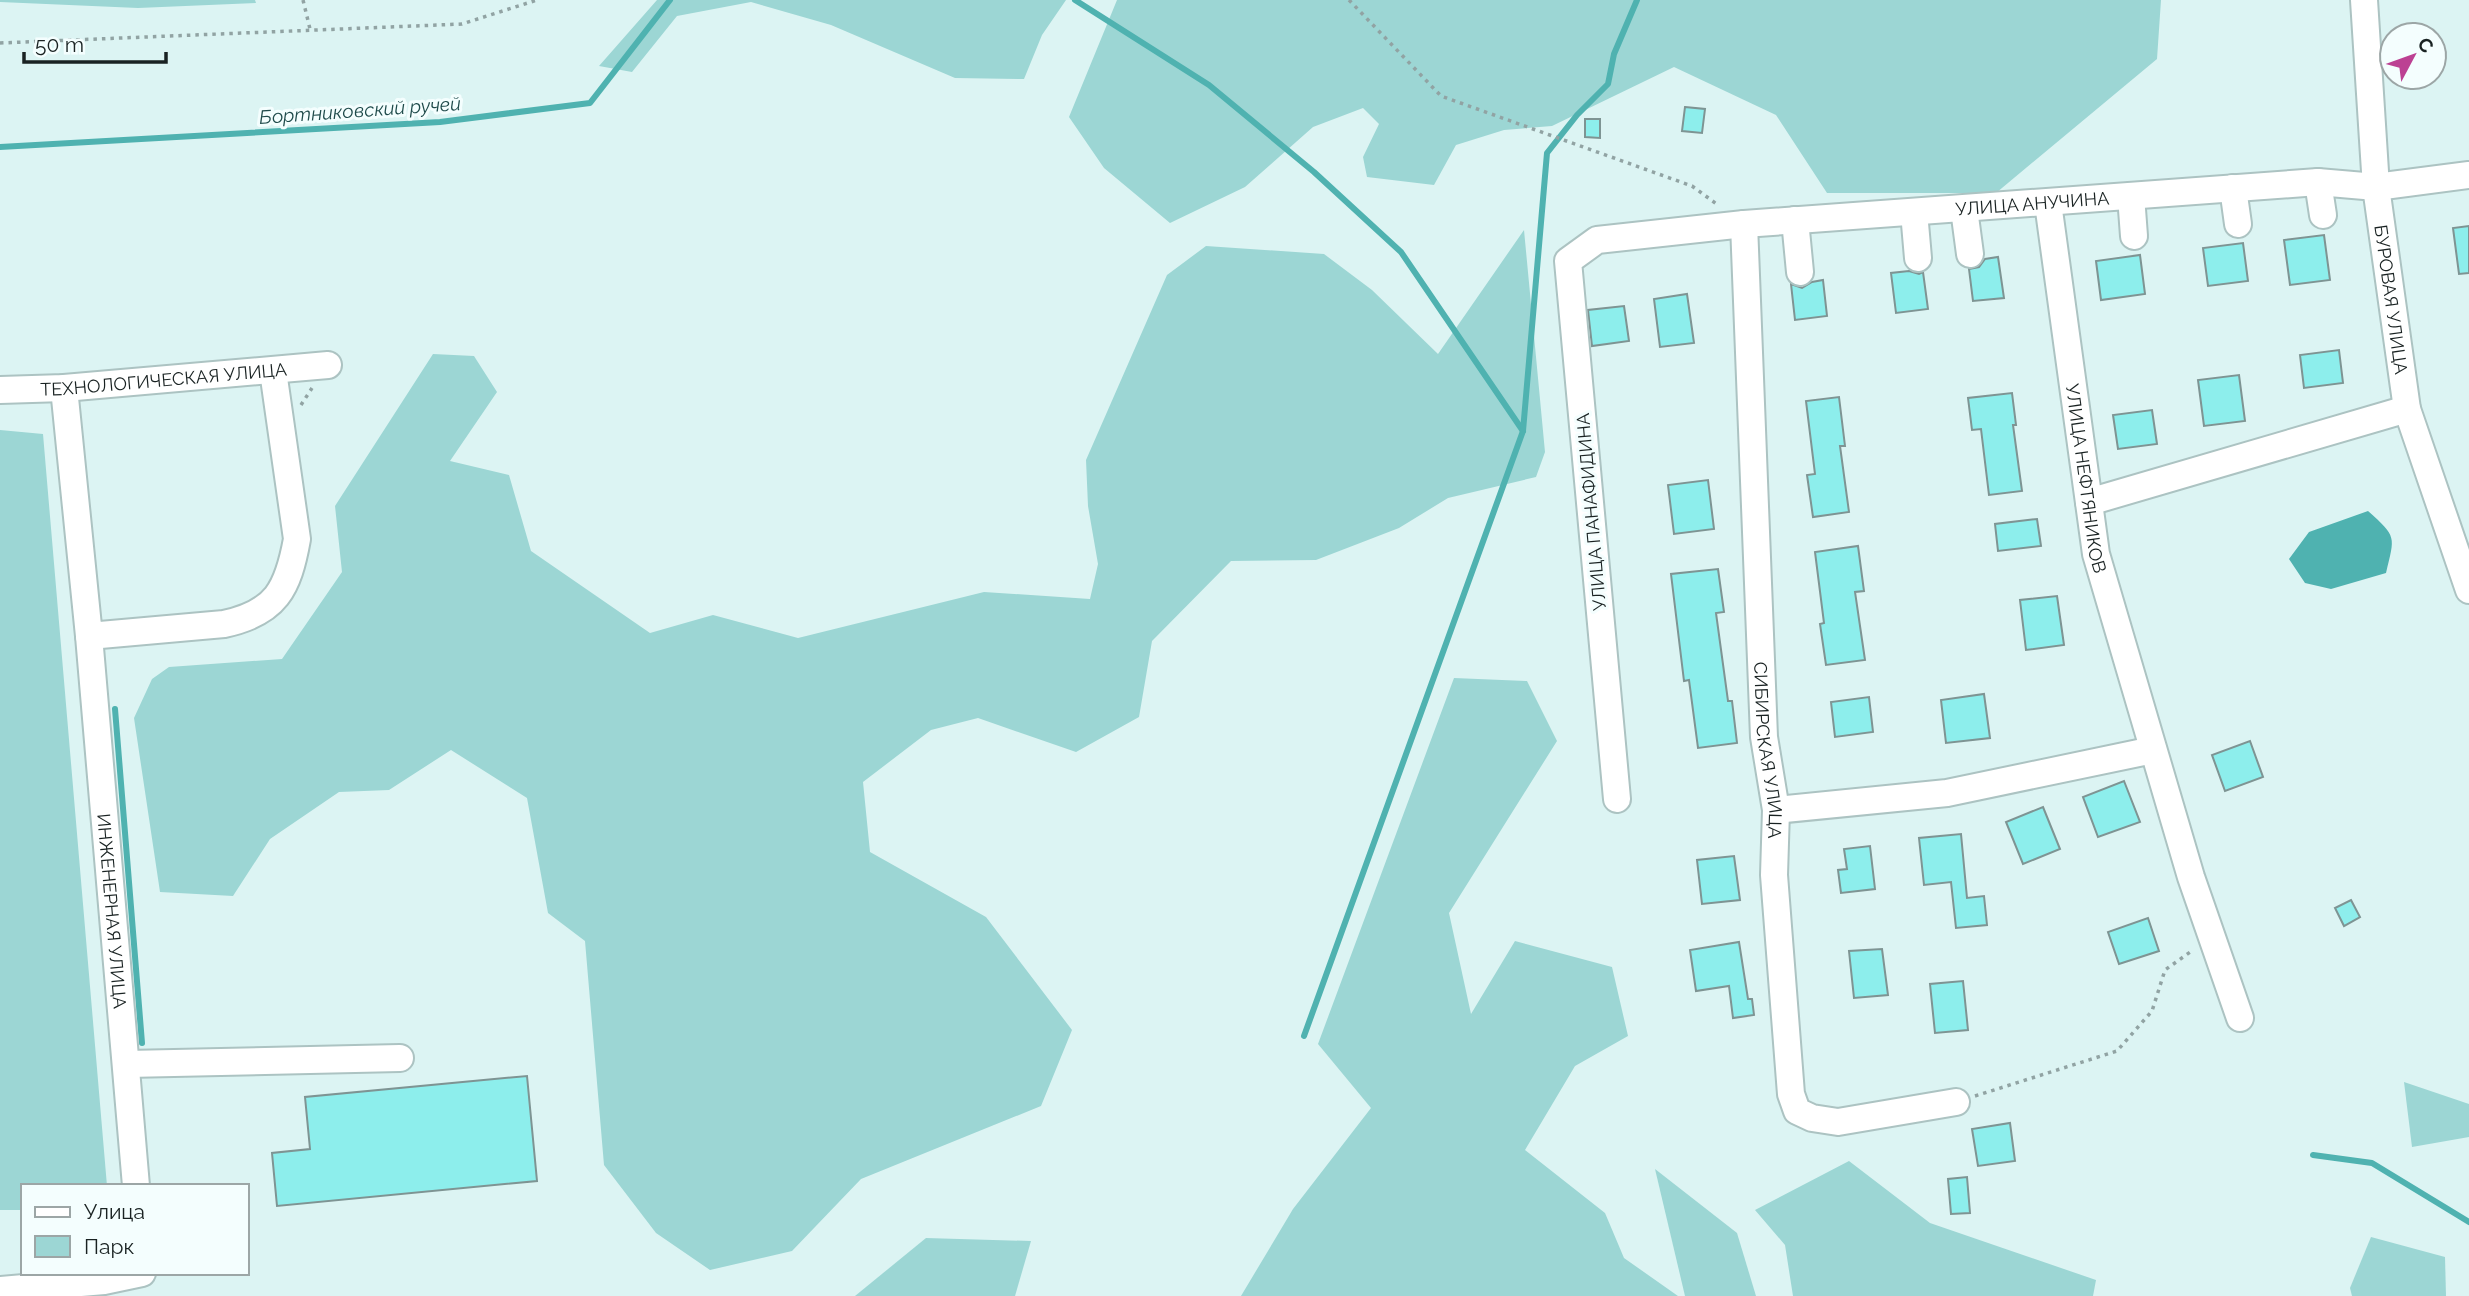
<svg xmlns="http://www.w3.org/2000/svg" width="2469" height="1296" font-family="Raleway,sans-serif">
	<rect width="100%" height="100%" fill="#dcf4f3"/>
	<g fill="#9cd6d4">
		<path d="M0 0H255L256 3 138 8 0 2Z"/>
		<path d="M657 0H1066L1042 35 1024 79 955 78 831 25 751 2 677 16 632 72 599 66Z"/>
		<path d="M1117 0H2161L2157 59 1996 193H1827L1776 115 1674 67 1552 126 1504 130 1456 145 1434 185 1367 177 1363 157 1379 124 1363 108 1313 127 1245 187 1170 223 1104 168 1069 117Z"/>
		<path d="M1524 230 1545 452 1536 477 1448 498 1399 528 1316 560 1231 561 1152 641 1139 717 1076 752 978 718 931 730 863 782 870 852 986 917 1072 1030 1041 1106 861 1179 792 1251 710 1270 656 1233 604 1165 585 941 548 913 527 798 451 750 389 790 339 792 270 839 233 896 160 892 134 718 152 679 169 667 282 659 342 572 335 506 433 354 474 356 497 392 450 461 509 475 531 551 650 633 713 615 798 638 984 592 1090 599 1098 564 1088 506 1086 460 1167 275 1206 246 1324 254 1372 290 1438 354Z"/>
		<path d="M0 430 43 434 107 1186H23V1210H0Z"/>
		<path d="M1454 678 1527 681 1557 741 1449 913 1471 1014 1515 941 1612 967 1628 1036 1575 1066 1525 1150 1605 1213 1624 1258 1678 1296H1241L1293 1209 1371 1108 1318 1044Z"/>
		<path d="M2404 1082 2469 1104V1137L2412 1147Z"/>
		<path d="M1849 1161 1930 1223 2096 1280 2093 1296H1793L1785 1245 1755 1210Z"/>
		<path d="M1655 1169 1737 1233 1756 1296H1685Z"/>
		<path d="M2371 1237 2445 1257 2446 1296H2352L2350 1288Z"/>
		<path d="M926 1238 1031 1241 1015 1296H855Z"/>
	</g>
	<path fill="#4fb2b0" d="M2368 511C2397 537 2395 536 2386 573L2331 589 2305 583 2289 559 2309 532Z"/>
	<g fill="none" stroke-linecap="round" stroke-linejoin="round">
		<g stroke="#4fb2b0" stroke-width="6">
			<path d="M1075 0 1209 85 1314 172 1401 252 1523 431"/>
			<path d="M0 147 440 122 590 103 670 0"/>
			<path d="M115 709 142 1043"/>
			<path d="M1304 1036 1523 431 1547 153 1577 115 1608 84 1614 54 1637 0"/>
			<path d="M2313 1155 2372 1163 2469 1222"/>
		</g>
	</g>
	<g fill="#8deeec" stroke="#7e9493" stroke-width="2">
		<path d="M1685 107 1705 109 1702 133 1682 131Z"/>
		<path d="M1585 119H1600V138L1585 137Z"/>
		<path d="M2469 226V273L2459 274 2453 228Z"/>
		<path d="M2324 235 2330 280 2290 285 2284 240Z"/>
		<path d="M2243 243 2248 281 2208 286 2203 248Z"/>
		<path d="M2140 255 2145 294 2101 300 2096 261Z"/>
		<path d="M1998 257 2004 298 1973 301 1969 269 1979 267 1985 259Z"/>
		<path d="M1909 271 1919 274 1923 272 1928 309 1896 313 1891 273Z"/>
		<path d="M1823 280 1827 316 1795 320 1791 284 1802 288 1812 282Z"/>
		<path d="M1687 294 1694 343 1660 347 1654 299Z"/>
		<path d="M1624 306 1629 341 1592 346 1588 310Z"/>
		<path d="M2339 350 2343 383 2304 388 2300 355Z"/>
		<path d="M2239 375 2245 421 2204 426 2198 380Z"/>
		<path d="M2012 393 2016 425H2013L2022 491 1989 495 1981 429 1972 430 1968 398Z"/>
		<path d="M1839 397 1845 446H1840L1849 512 1813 517 1807 475 1815 474 1806 401Z"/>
		<path d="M2152 410 2157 444 2118 449 2113 415Z"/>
		<path d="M1708 480 1714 529 1674 534 1668 485Z"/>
		<path d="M2037 519 2041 546 1998 551 1995 524Z"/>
		<path d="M1858 546 1864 591 1855 592 1865 660 1826 665 1820 624 1824 623 1815 552Z"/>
		<path d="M1718 569 1724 612 1716 613 1728 701H1732L1737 743 1698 748 1689 680 1684 681 1671 574Z"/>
		<path d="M2057 596 2064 645 2026 650 2020 600Z"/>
		<path d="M1984 694 1990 738 1946 743 1941 700Z"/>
		<path d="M1869 697 1873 732 1835 737 1831 702Z"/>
		<path d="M2250 741 2263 777 2225 791 2212 755Z"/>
		<path d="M2124 781 2140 822 2098 837 2083 797Z"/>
		<path d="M2043 807 2060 849 2023 864 2006 822Z"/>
		<path d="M1961 834 1967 898 1984 896 1987 925 1956 928 1951 882 1924 885 1919 838Z"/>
		<path d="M1870 846 1875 889 1841 893 1838 870 1847 869 1844 849Z"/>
		<path d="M1734 856 1740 900 1702 904 1697 860Z"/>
		<path d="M2351 900 2360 917 2344 926 2335 908Z"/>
		<path d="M2148 918 2159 951 2119 964 2108 932Z"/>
		<path d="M1739 942 1748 999H1752L1754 1015 1733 1018 1729 986 1696 991 1690 950Z"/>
		<path d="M1882 949 1888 995 1854 998 1849 951Z"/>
		<path d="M1963 981 1968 1030 1935 1033 1930 984Z"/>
		<path d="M527 1076 537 1181 277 1206 272 1153 310 1149 305 1097Z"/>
		<path d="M2010 1123 2015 1161 1978 1166 1972 1129Z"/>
		<path d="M1967 1177 1970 1213 1951 1214 1948 1179Z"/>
	</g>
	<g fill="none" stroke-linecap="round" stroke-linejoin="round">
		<defs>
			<g id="minor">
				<path id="s1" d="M2364 0 2376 187 2407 409 2469 590"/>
				<path d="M2318 182 2323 215"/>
				<path d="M2233 188 2238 224"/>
				<path d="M2131 196 2134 236"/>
				<path id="s2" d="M2048 203 2096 554 2191 877 2240 1018"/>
				<path d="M1964 209 1970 254"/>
				<path d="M1914 212 1918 258"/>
				<path d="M1795 220 1800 272"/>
				<path id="s3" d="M1744 224 1764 737 1776 810 1774 875 1791 1094 1797 1111 1812 1118 1838 1122 1956 1102"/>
				<path d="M64 388 89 636 224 624C276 613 288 589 297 539L273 371"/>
				<path id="s4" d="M0 390 64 388 328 365"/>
				<path d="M2089 502 2407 409"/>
				<path id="s5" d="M89 636 136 1186"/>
				<path id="s6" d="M1617 799 1568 261 1597 240 1744 224 2318 182 2376 187 2469 175"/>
				<path d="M1776 810 1947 793 2153 750"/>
				<path d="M127 1064 400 1058"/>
				<path d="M0 1290 104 1281 142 1273"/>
			</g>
		</defs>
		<use href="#minor" stroke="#acc3c2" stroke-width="30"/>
		<g stroke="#91a3a3" stroke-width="3.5" stroke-dasharray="3.5 5" stroke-linecap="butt">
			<path d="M303 0 310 29"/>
			<path d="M1349 0 1441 96 1692 186 1718 205"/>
			<path d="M0 43 462 24 537 0"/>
			<path d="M301 405 312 388"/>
			<path d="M1975 1096 2117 1051 2152 1011 2165 970 2193 950"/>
		</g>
		<use href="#minor" stroke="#fff" stroke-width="26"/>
	</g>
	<g text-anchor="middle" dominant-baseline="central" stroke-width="6" stroke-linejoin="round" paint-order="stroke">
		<g font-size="18" fill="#192222" stroke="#f4fefe">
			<text stroke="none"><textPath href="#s6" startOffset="1013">УЛИЦА АНУЧИНА</textPath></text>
			<text stroke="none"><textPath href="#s1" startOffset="301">БУРОВАЯ УЛИЦА</textPath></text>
			<text stroke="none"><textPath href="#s4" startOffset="164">ТЕХНОЛОГИЧЕСКАЯ УЛИЦА</textPath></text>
			<text stroke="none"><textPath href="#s2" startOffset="278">УЛИЦА НЕФТЯНИКОВ</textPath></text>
			<text transform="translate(1591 512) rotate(-95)">УЛИЦА ПАНАФИДИНА</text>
			<text stroke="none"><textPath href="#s3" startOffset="527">СИБИРСКАЯ УЛИЦА</textPath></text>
			<text stroke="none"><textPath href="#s5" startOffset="276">ИНЖЕНЕРНАЯ УЛИЦА</textPath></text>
		</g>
		<g font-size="19" font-style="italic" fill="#1e4a4a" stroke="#f4fefe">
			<text transform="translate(360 110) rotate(-4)">Бортниковский ручей</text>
		</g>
	</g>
	<rect x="21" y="1184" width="228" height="91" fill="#f4fefe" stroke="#9ca6a6" stroke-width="2"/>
	<rect x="35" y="1207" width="35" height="10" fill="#ffffff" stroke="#9ca6a6" stroke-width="2"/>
	<text x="84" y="1219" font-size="21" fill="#192222">Улица</text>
	<rect x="35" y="1236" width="35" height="21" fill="#9cd6d4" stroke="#9ca6a6" stroke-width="2"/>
	<text x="84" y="1254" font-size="21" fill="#192222">Парк</text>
	<g transform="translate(2413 56) rotate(49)"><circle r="33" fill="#f4fefe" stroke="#9ca6a6" stroke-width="2"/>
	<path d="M0-5L12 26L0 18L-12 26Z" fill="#bc4193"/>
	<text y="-10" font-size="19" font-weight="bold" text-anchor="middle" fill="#192222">С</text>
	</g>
	<path d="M24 52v10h142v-10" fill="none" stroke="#192222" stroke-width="3.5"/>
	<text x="35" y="52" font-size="21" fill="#192222" stroke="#f4fefe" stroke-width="5" paint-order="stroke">50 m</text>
</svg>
